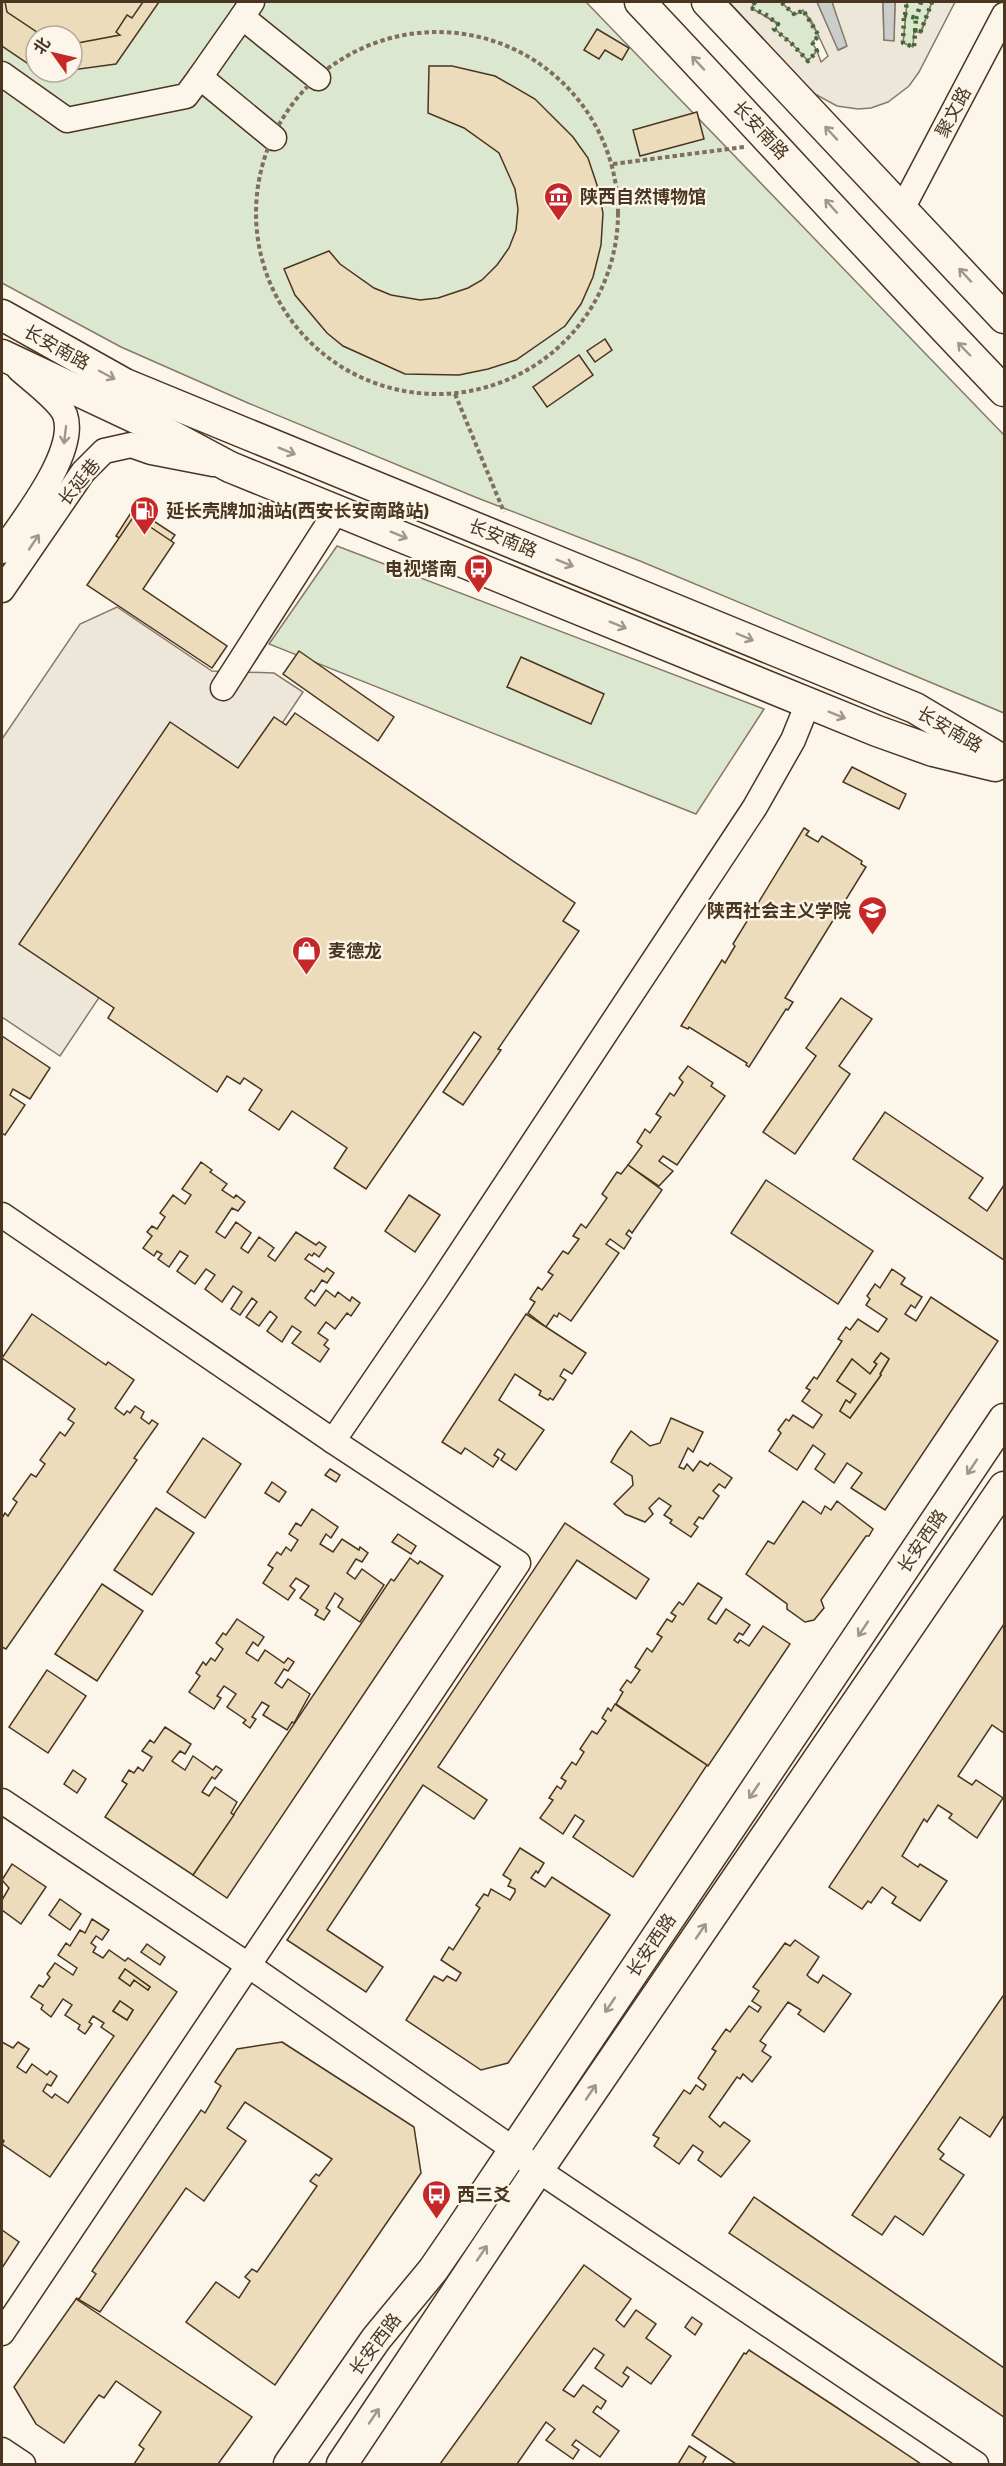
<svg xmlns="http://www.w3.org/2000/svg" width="1006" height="2466" font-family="'Titillium Web','Noto Sans SC',sans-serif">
	<rect width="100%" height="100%" fill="#fbf6e9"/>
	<g fill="#dce7d0" stroke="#887966" stroke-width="1.5" fill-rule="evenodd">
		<path d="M2 2H586L1004 435V713L640 561 475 497 248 403 121 347 2 283ZM36 36H72V72H36Z"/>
		<path d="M755 2H781L794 14 803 10 819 36 812 42 817 51 808 61 792 44 774 29 778 23 751 8Z"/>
		<path d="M907 2H932L920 33 914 32V47L903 43Z"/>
		<path d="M337 546 764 709 696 814 269 644Z"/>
	</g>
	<g fill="#ede7d9" stroke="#887966" stroke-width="1.5">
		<path d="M729 2H755L751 8 778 24 775 29 792 44 808 61 817 51 821 62 828 56 812 22 803 10 795 15 781 2H817L839 50 845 47 832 2H883L884 40H894L895 2H907L903 43 913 47 914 31 921 33 932 2H955L919 72 909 86 888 102 871 108 858 109 837 106 813 93Z"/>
		<path d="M117 607 212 671 274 673 303 692 60 1056 2 1017V739L80 624Z"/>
	</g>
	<g fill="#c9cecd" stroke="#887966" stroke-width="1.5">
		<path d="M817 2H832L847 46 838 50Z"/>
		<path d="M883 2H895L894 41 884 40Z"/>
	</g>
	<g fill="#ecdcbc" stroke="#4a3520" stroke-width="1.5" fill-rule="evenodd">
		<path d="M2 2H159L116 64 72 70V36H36V69L2 46Z"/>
		<path d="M5 2H143L132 18 127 15 116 32 120 35 72 44V36H43L7 12Z"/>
		<path d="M597 29 629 48 622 60 605 50 599 59 584 50Z"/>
		<path d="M429 66H452L495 76 535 99 573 137 588 158 597 185 603 213 601 245 593 277 581 304 565 326 516 360 488 369 459 375 405 374 343 346 327 333 295 295 284 269 329 251 340 264 374 288 391 295 420 300 438 298 468 288 482 280 497 265 509 248 516 230 518 209 515 189 499 153 464 128 428 113Z"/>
		<path d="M697 112 704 139 640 156 633 130Z"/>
		<path d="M605 339 612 350 595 362 587 351Z"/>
		<path d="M579 355 593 375 547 407 533 387Z"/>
		<path d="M134 508 175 535 156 562 116 536Z"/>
		<path d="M134 516 174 543 143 589 227 646 212 668 87 585Z"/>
		<path d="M299 651 394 717 378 741 283 674Z"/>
		<path d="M521 657 604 694 591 724 507 687Z"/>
		<path d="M295 713 575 903 563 921 579 931 498 1049 501 1050 463 1105 443 1092 481 1037 474 1032 366 1189 334 1168 347 1148 292 1111 279 1130 249 1110 262 1090 244 1078 240 1084 227 1076 217 1092 108 1018 114 1008 19 944 170 722 238 768 274 717 286 725Z"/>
		<path d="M852 767 906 794 899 809 843 782Z"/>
		<path d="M804 828 809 831 806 835 818 842 822 836 862 861 861 864 866 867 785 998 793 1002 788 1010 786 1009 749 1067 746 1065 747 1063 689 1027 688 1029 681 1026 722 960 725 963 735 946 733 944Z"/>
		<path d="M841 998 872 1019 839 1066 850 1074 795 1154 763 1132 816 1056 806 1048Z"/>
		<path d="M2 1036 50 1068 30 1099 13 1089 10 1095 25 1105 5 1135 2 1133Z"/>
		<path d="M688 1066 713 1083 711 1086 725 1096 677 1165 663 1156 659 1161 673 1171 659 1186 628 1165 642 1146 637 1142 645 1129 650 1133 661 1117 656 1114 670 1093 674 1096 683 1082 679 1078Z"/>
		<path d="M885 1112 983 1178 969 1198 987 1211 1004 1185V1260L853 1159Z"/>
		<path d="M201 1162 212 1170 210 1172 227 1184 222 1190 234 1198 236 1195 245 1202 238 1211 232 1208 216 1232 225 1238 236 1222 251 1233 241 1248 248 1253 259 1237 274 1248 268 1256 275 1261 296 1232 316 1245 319 1242 326 1247 319 1257 314 1253 312 1256 309 1254 305 1259 324 1272 327 1268 334 1273 327 1283 322 1280 314 1292 311 1290 305 1298 315 1306 326 1290 335 1297 338 1292 350 1301 352 1297 360 1303 351 1316 347 1313 335 1329 326 1322 318 1333 328 1340 324 1345 329 1349 320 1362 292 1343 301 1332 292 1326 282 1342 267 1331 277 1317 270 1311 259 1326 246 1317 257 1302 252 1298 240 1315 231 1309 242 1292 233 1286 222 1302 205 1289 215 1275 206 1269 195 1284 177 1271 188 1256 180 1251 169 1267 158 1259 162 1254 157 1251 154 1256 143 1248 152 1236 147 1232 152 1226 157 1229 165 1217 160 1213 173 1195 185 1204 191 1195 182 1189Z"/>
		<path d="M628 1165 662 1190 632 1233 629 1230 626 1234 631 1238 624 1249 610 1239 606 1244 619 1253 571 1321 559 1313 557 1317 554 1315 546 1327 528 1313 535 1302 530 1299 538 1287 542 1290 553 1275 548 1272 563 1251 568 1254 579 1239 573 1236 581 1224 586 1228 607 1198 602 1194 617 1172 621 1174Z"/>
		<path d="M766 1180 873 1251 838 1304 731 1233Z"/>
		<path d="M409 1195 440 1215 415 1252 385 1231Z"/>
		<path d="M892 1269 905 1278 901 1284 922 1297 915 1308 911 1305 905 1314 916 1321 931 1297 998 1341 885 1510 851 1488 862 1473 847 1463 834 1483 815 1469 825 1454 813 1445 797 1470 769 1451 781 1433 778 1430 786 1419 789 1421 793 1415 813 1428 822 1415 802 1401 810 1390 806 1388 814 1377 817 1379 842 1341 838 1339 846 1327 850 1330 858 1319 878 1332 887 1319 866 1305 870 1299 867 1296 875 1284 880 1288ZM881 1353 889 1359 880 1374 881 1375 850 1418 840 1411 846 1400 850 1403 856 1394 837 1381 852 1359 870 1374 877 1364 874 1362Z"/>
		<path d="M32 1314 106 1365 108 1362 134 1380 115 1408 124 1415 127 1411 130 1413 135 1406 144 1412 141 1418 149 1424 152 1420 158 1424 134 1458 137 1460 6 1649 2 1647V1518L5 1513 8 1516 17 1502 13 1499 31 1474 36 1477 45 1464 40 1460 60 1432 65 1436 74 1423 68 1419 75 1409 2 1358Z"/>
		<path d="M526 1314 586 1353 572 1374 564 1369 560 1376 566 1380 553 1400 550 1398 548 1400 539 1395 541 1391 515 1374 499 1400 544 1430 516 1470 501 1460 505 1454 498 1449 494 1455 499 1458 493 1467 465 1448 461 1454 442 1442Z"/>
		<path d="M881 1353 889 1359 880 1374 881 1375 850 1418 840 1411 846 1400 850 1403 856 1394 837 1381 852 1359 870 1374 877 1364 874 1362Z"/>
		<path d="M671 1418 703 1432 693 1452 688 1448 679 1467 684 1469 687 1464 693 1471 700 1461 708 1466 710 1463 732 1478 725 1488 719 1484 713 1491 719 1496 703 1519 699 1517 694 1524 698 1527 691 1537 670 1523 672 1520 664 1515 671 1506 659 1498 649 1508 653 1514 645 1522 625 1514 614 1504 633 1485 632 1476 611 1462 618 1450 631 1431 650 1446 660 1443Z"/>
		<path d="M203 1438 241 1464 205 1518 167 1492Z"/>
		<path d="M330 1469 340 1475 336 1482 325 1475Z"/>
		<path d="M272 1482 286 1492 279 1502 265 1493Z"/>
		<path d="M803 1501 821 1514 825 1506 831 1510 837 1501 873 1529 869 1536H866L821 1600 824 1608 814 1620 805 1622 787 1609V1604L746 1574 768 1541 774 1544Z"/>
		<path d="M156 1508 194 1533 152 1595 114 1570Z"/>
		<path d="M312 1509 338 1527 331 1538 326 1534 320 1544 333 1552 342 1539 359 1550 360 1547 368 1553 362 1562 356 1559 347 1573 355 1579 362 1569 384 1585 360 1622 338 1607 343 1599 335 1593 326 1608 330 1611 324 1620 315 1615 318 1610 300 1598 309 1586 296 1578 290 1586 295 1590 288 1600 263 1583 273 1568 268 1565 277 1552 281 1555 286 1547 291 1551 298 1540 289 1534 296 1523 301 1526Z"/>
		<path d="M565 1523 649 1579 636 1599 577 1560 438 1767 487 1800 474 1819 423 1785 327 1930 383 1967 366 1992 287 1940Z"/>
		<path d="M398 1534 416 1546 411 1554 392 1542Z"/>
		<path d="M410 1558 418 1564 420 1561 443 1576 227 1898 193 1875 391 1579 394 1581Z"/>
		<path d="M698 1583 722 1598 708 1619 716 1624 726 1609 750 1625 743 1635 739 1633 734 1640 738 1643 740 1640 749 1646 763 1626 790 1644 708 1766 616 1704 623 1692 620 1690 627 1680 631 1683 640 1670 635 1667 647 1648 652 1652 662 1637 657 1634 667 1619 672 1622 676 1616 671 1613 679 1602 683 1605Z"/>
		<path d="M102 1584 143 1611 97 1681 55 1654Z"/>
		<path d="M237 1619 264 1637 258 1646 253 1642 246 1653 258 1661 265 1650 284 1663 288 1658 294 1662 288 1671 284 1669 275 1683 282 1688 288 1679 310 1694 294 1723 292 1722 287 1730 263 1715 269 1706 262 1702 252 1717 256 1719 250 1728 243 1723 246 1720 227 1707 236 1694 224 1686 217 1696 221 1698 214 1709 189 1692 200 1676 196 1673 203 1662 206 1665 211 1658 215 1661 223 1649 216 1643 223 1633 226 1635Z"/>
		<path d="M1004 1624V1733L992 1725 958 1776 972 1785 976 1780 1003 1798 977 1838 949 1818 952 1814 938 1805 927 1822 924 1819 902 1856 918 1867 920 1864 947 1881 920 1921 892 1903 896 1897 882 1887 871 1903 868 1901 862 1909 829 1887Z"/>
		<path d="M47 1670 86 1696 48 1753 9 1727Z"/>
		<path d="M615 1704 707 1765 633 1877 573 1837 584 1821 575 1815 563 1834 540 1818 553 1800 549 1798 557 1786 561 1789 566 1781 561 1778 572 1762 576 1765 584 1752 580 1749 592 1731 597 1734 606 1721 602 1718 608 1708 611 1711Z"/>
		<path d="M165 1727 191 1744 185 1754 180 1751 172 1761 185 1770 193 1756 213 1770 216 1766 222 1770 215 1779 212 1777 202 1792 209 1796 215 1787 237 1802 231 1813 234 1815 193 1875 105 1817 127 1784 122 1781 129 1770 134 1773 138 1767 143 1771 152 1757 142 1751 150 1740 154 1743Z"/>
		<path d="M73 1770 86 1779 77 1793 64 1784Z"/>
		<path d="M520 1848 544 1863 538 1873 536 1871 531 1878 545 1887 552 1877 610 1915 508 2063 481 2070 406 2020 434 1976 443 1981 447 1976 456 1981 461 1973 441 1960 449 1947 453 1950 480 1908 476 1905 484 1894 488 1896 491 1889 510 1900 515 1892V1889L508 1886 511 1880 503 1875Z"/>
		<path d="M12 1864 46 1887 21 1924 2 1910V1900L9 1888 2 1880Z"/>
		<path d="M60 1899 81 1914 70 1930 49 1915Z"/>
		<path d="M92 1919 109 1930 102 1940 96 1936 91 1943 96 1947 93 1952 103 1958 109 1950 125 1961 128 1958 177 1992 50 2177 2 2144 4 2141 2 2139V2042L13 2048 18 2042 29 2049 17 2067 26 2073 32 2064 47 2075 50 2071 57 2076 51 2086 47 2084 43 2091 52 2098 55 2094 68 2103 114 2036 101 2027 104 2023 93 2016 89 2022 92 2024 85 2034 78 2029 80 2025 65 2015 72 2005 63 1999 51 2017 41 2009 43 2005 31 1997 39 1985 43 1987 50 1977 47 1974 55 1963 73 1975 77 1968 58 1955 66 1943 70 1946 80 1930 85 1933ZM125 1969 150 1987 148 1990 134 1980 130 1986 119 1978ZM120 2001 133 2010 127 2020 113 2011Z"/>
		<path d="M795 1940 819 1957 807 1975 810 1978 818 1983 823 1975 851 1994 824 2032 798 2014 801 2010 788 2002 760 2041 766 2045 762 2051 771 2057 752 2082 743 2074 740 2079 737 2077 709 2117 720 2127 724 2122 750 2141 721 2177 698 2160 703 2152 693 2145 679 2164 654 2146 659 2138 653 2135 684 2090 690 2094 696 2085 703 2090 706 2085 698 2078 716 2051 712 2049 726 2029 730 2032 749 2006 758 2012 761 2007 752 2001 759 1991 753 1987 785 1943 790 1946Z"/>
		<path d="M147 1944 165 1957 160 1965 141 1952Z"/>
		<path d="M125 1969 150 1987 148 1990 134 1980 130 1986 119 1978Z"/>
		<path d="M1003 1996 1004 1998V2115L990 2137 960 2117 938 2149 944 2154 940 2159 964 2175 923 2235 895 2216 882 2235 852 2215Z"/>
		<path d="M120 2001 133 2010 127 2020 113 2011Z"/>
		<path d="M282 2042 414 2127 421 2173 275 2385 186 2322 216 2282 239 2298 250 2281 245 2277 252 2269 257 2272 262 2265 317 2186 310 2181 316 2174 319 2176 332 2159 245 2102 227 2128 246 2141 204 2201 186 2188 100 2312 76 2298 79 2299 96 2274 92 2271 201 2110 205 2113 221 2086 215 2082 237 2049Z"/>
		<path d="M754 2197 1004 2368V2417L729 2233Z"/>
		<path d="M2 2230 19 2242 2 2268Z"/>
		<path d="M584 2265 631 2299 616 2320 624 2327 636 2310 656 2324 646 2338 671 2356 651 2384 627 2367 623 2373 629 2377 622 2387 595 2368 604 2355 594 2348 563 2390 574 2397 583 2385 606 2401 601 2409 597 2406 593 2412 619 2431 600 2457 576 2440 572 2445 579 2450 573 2459 546 2440 555 2429 546 2422 517 2464H440Z"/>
		<path d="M76 2299 252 2417 218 2464H134L144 2449 139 2445 161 2412 116 2381 104 2398 99 2395 95 2400 64 2443 36 2424 14 2387Z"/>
		<path d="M692 2317 702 2324 695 2335 685 2327Z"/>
		<path d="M749 2350 833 2405 921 2464H736L692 2435 744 2353 746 2354Z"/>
		<path d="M689 2446 706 2457 702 2464H678Z"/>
	</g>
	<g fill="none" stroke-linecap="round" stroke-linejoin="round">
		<defs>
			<g id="minor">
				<path d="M252 2 242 17 318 78"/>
				<path d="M2 74 67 120 186 96 200 77 274 138"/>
				<path d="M200 77 242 17"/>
				<path d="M902 209 1004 15"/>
				<path d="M2 551C22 521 78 452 65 415 60 401 31 380 19 369"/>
				<path d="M2 590 83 472 104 451 131 445 151 452 213 464"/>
				<path d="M223 688 337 510"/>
				<path d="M2 1215 333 1441 518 1563 2 2333"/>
				<path d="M333 1441 436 1290 755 807 793 740 808 703"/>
				<path d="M2 1801 248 1965 513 2149 538 2170 976 2464"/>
				<path d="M2 2450 23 2464"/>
			</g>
			<g id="major">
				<path d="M640 2C762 131 881 263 1004 391"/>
				<path d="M707 2 1004 318"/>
				<path d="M2 315 125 384 915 708 1004 761"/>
				<path d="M2 355 157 428 230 467 877 731 933 751 995 766"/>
				<path d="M289 2464 376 2339 433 2270 457 2235 1004 1419"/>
				<path d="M342 2464 538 2170 1004 1487"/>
			</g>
		</defs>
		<use href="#minor" stroke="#4a3520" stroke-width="27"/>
		<use href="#major" stroke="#4a3520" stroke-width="33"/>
		<g stroke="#7f6f5c" stroke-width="4" stroke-dasharray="4.5 3" stroke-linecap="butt">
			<circle cx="437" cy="213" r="181"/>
			<path d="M613 164 744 147"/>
			<path d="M455 394 504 512"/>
		</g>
		<use href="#minor" stroke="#fbf6e9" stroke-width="24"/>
		<use href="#major" stroke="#fbf6e9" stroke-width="30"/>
		<g stroke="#436837" stroke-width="4.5" stroke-dasharray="3 4.5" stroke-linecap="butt">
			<path d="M755 2 751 8 765 14 778 24 774 29 792 44 808 61 817 51 812 42 819 36 803 10 795 15 781 2"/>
			<path d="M904 15 916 18 914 47 903 43Z"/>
			<path d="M905 15 907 2"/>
			<path d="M916 19 921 2"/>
			<path d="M914 30 920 33 932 2"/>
		</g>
	</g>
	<defs><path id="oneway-shaft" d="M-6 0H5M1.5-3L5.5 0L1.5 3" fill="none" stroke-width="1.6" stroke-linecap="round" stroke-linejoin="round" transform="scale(1.5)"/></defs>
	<g stroke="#a29684">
		<use href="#oneway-shaft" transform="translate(698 63) rotate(-133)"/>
		<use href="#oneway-shaft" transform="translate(831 133) rotate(-133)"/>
		<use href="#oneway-shaft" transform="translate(831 206) rotate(-132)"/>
		<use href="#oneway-shaft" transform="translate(965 275) rotate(-133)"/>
		<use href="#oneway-shaft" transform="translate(964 349) rotate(-134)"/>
		<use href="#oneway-shaft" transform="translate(107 375) rotate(28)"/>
		<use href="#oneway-shaft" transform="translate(65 435) rotate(97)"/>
		<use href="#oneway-shaft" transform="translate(287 451) rotate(22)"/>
		<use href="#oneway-shaft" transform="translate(399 535) rotate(22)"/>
		<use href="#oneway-shaft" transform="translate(34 542) rotate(-56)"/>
		<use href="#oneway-shaft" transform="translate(565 563) rotate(22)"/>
		<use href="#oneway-shaft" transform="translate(618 625) rotate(22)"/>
		<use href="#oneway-shaft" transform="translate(745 637) rotate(23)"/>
		<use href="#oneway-shaft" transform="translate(837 715) rotate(22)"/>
		<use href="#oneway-shaft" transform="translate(972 1467) rotate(124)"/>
		<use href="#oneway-shaft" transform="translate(863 1629) rotate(124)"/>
		<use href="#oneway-shaft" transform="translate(754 1791) rotate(124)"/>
		<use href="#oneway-shaft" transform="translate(701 1931) rotate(-56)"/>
		<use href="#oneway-shaft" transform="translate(610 2005) rotate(124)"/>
		<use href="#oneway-shaft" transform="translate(591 2092) rotate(-56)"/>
		<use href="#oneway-shaft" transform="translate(482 2253) rotate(-56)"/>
		<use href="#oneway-shaft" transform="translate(374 2416) rotate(-56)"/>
	</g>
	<defs>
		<symbol id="museum-pin" viewBox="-11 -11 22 30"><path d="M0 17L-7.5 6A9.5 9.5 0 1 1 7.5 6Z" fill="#c62828" stroke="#fbf6e9"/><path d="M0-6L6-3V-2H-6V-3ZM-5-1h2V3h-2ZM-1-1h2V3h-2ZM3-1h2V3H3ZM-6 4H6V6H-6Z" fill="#fff"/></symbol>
		<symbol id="fuel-pin" viewBox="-11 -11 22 30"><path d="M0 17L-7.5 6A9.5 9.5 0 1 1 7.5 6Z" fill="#c62828" stroke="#fbf6e9"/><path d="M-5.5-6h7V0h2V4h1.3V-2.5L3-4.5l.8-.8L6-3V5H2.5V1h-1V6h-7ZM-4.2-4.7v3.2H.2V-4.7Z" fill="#fff"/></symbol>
		<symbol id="bus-pin" viewBox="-11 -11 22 30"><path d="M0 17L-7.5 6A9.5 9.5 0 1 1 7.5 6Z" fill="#c62828" stroke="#fbf6e9"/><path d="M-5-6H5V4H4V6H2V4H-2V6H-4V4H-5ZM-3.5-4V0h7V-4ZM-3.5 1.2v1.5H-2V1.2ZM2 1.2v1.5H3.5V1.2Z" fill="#fff"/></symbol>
		<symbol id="school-pin" viewBox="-11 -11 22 30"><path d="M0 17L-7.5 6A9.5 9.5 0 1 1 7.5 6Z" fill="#c62828" stroke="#fbf6e9"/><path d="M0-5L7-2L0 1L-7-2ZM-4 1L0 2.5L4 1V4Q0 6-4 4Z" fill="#fff"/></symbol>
		<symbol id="shop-pin" viewBox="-11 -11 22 30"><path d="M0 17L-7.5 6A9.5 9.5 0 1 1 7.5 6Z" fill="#c62828" stroke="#fbf6e9"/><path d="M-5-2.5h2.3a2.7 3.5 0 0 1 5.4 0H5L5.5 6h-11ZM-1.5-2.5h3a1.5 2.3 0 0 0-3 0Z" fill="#fff"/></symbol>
	</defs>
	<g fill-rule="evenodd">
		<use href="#museum-pin" x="542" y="180" width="33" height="45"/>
		<use href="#fuel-pin" x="128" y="494" width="33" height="45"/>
		<use href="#bus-pin" x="462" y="552" width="33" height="45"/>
		<use href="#school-pin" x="856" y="894" width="33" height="45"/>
		<use href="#shop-pin" x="290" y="934" width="33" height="45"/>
		<use href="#bus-pin" x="420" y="2178" width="33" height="45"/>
	</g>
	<g text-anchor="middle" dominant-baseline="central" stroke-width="4.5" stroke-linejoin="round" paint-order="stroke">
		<g font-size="18" fill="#4a3520" stroke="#fbf6e9">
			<text transform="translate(953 112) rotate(-62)">聚文路</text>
			<text transform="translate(761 130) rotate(47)">长安南路</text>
			<text transform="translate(57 347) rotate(29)">长安南路</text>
			<text transform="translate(79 482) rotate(-51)">长延巷</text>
			<text transform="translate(503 538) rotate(22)">长安南路</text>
			<text transform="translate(950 729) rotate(30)">长安南路</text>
			<text transform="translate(922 1541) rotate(-56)">长安西路</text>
			<text transform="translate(651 1945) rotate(-56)">长安西路</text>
			<text transform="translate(375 2344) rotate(-53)">长安西路</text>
		</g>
		<g font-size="18" font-weight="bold" fill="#4a3520" stroke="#fbf6e9" text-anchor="start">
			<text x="580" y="196">陕西自然博物馆</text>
			<text x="166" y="510">延长壳牌加油站(西安长安南路站)</text>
			<text x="457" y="568" text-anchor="end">电视塔南</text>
			<text x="851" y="910" text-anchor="end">陕西社会主义学院</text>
			<text x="328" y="950">麦德龙</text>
			<text x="457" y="2194">西三爻</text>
		</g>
	</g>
	<rect width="1006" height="2466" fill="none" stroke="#4a3520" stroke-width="6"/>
	<g transform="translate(54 54) rotate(304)"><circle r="28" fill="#fbf6e9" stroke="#b4a999" stroke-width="1.5"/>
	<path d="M0-4.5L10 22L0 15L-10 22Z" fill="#c62828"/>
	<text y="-9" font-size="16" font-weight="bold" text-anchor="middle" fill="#4a3520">北</text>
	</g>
</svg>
